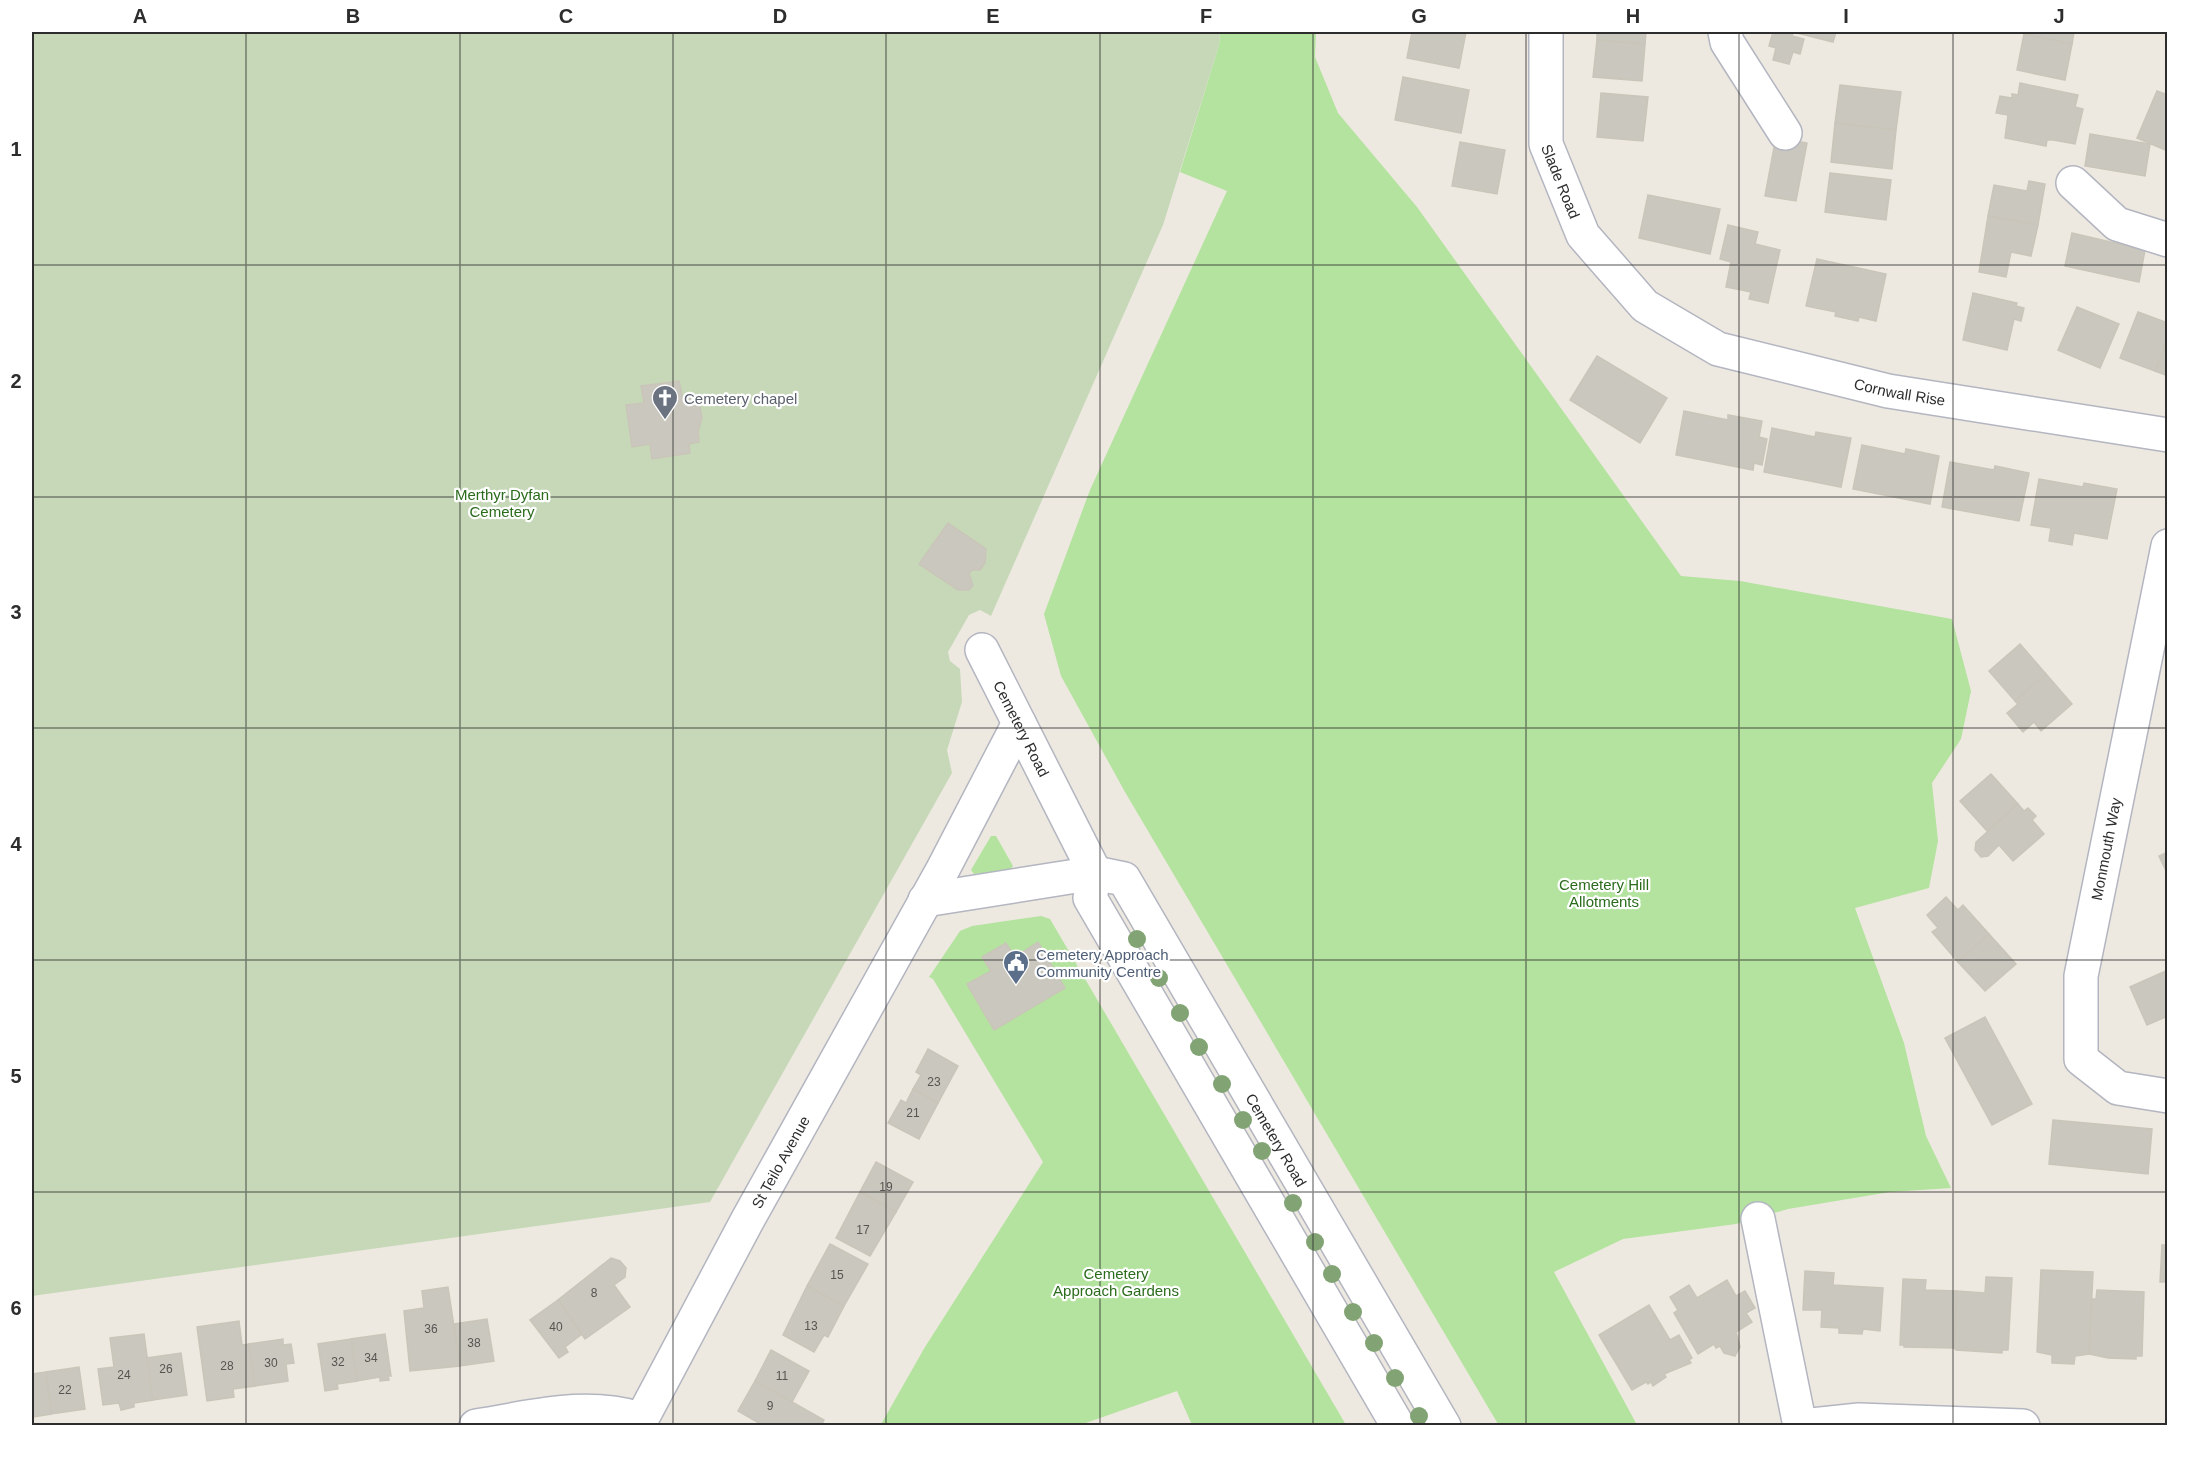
<svg xmlns="http://www.w3.org/2000/svg" width="2199" height="1457" font-family="Helvetica,sans-serif">
	<rect width="100%" height="100%" fill="#eee9e0"/>
	<g fill="#b3e39e">
		<path d="M1220 32H1316L1315 57 1338 113 1417 207 1681 576 1740 581 1952 619 1971 691 1961 739 1932 783 1938 841 1929 888 1855 908 1904 1043 1926 1136 1951 1188 1890 1192 1788 1209 1736 1224 1623 1239 1554 1272 1637 1425 1498 1424 1125 792 1061 676 1044 614 1090 490 1227 191 1180 172 1219 45Z"/>
		<path d="M991 836H996L1013 866 1010 870 974 874 971 870Z"/>
		<path d="M1041 916 1050 919 1346 1425H1192L1177 1391 1080 1425 880 1426 925 1347 1043 1162 933 979 929 977 960 931 972 926Z"/>
	</g>
	<path fill="#c6d8b8" d="M32 32H1220L1219 45 1163 225 991 616 980 610 969 615 948 652 950 661 960 669 962 702 947 750 952 773 710 1202 32 1296Z"/>
	<g fill="#cac7be" stroke="#cac5b9" stroke-width="1.5">
		<path d="M1412 32H1466L1459 68 1407 58Z"/>
		<path d="M1597 32H1646L1645 44 1597 40Z"/>
		<path d="M1773 32H1793L1792 36 1804 39 1800 54 1793 52 1789 64 1773 60 1776 48 1769 46Z"/>
		<path d="M1793 32H1836L1833 42Z"/>
		<path d="M2025 32H2074L2072 44 2024 34Z"/>
		<path d="M2024 34 2072 44 2065 80 2017 70Z"/>
		<path d="M1597 40 1645 44 1642 81 1593 77Z"/>
		<path d="M1403 77 1469 90 1461 133 1395 120Z"/>
		<path d="M2020 83 2078 95 2075 107 2083 109 2075 144 2053 140H2047L2046 146 2005 138 2008 115 1996 113 2000 96 2012 98V94L2018 95Z"/>
		<path d="M1840 85 1901 92 1896 130 1835 123Z"/>
		<path d="M2157 91 2168 95V151L2137 138Z"/>
		<path d="M1601 93 1648 97 1643 141 1597 137Z"/>
		<path d="M1835 123 1896 130 1892 169 1831 162Z"/>
		<path d="M2090 134 2150 144 2145 176 2085 166Z"/>
		<path d="M1776 137 1807 143 1796 201 1765 196Z"/>
		<path d="M1460 142 1505 150 1497 194 1452 186Z"/>
		<path d="M1830 173 1891 180 1886 220 1825 212Z"/>
		<path d="M2029 181 2045 184 2038 225 1988 216 1994 185 2027 191Z"/>
		<path d="M1648 195 1720 209 1710 254 1639 238Z"/>
		<path d="M1988 216 2038 225 2031 256 2011 252 2006 277 1979 272Z"/>
		<path d="M1728 225 1758 232 1755 244 1780 250 1768 303 1749 299 1751 292 1726 287 1731 262 1720 259Z"/>
		<path d="M2072 233 2145 250 2139 282 2065 266Z"/>
		<path d="M1817 259 1886 274 1876 321 1859 317 1858 321 1835 316 1836 312 1806 306Z"/>
		<path d="M1973 293 2017 303 2016 306 2024 308 2021 321 2014 319 2007 350 1963 340Z"/>
		<path d="M2077 307 2119 324 2100 368 2058 350Z"/>
		<path d="M2138 312 2168 323V340L2155 371 2120 358Z"/>
		<path d="M2168 340V376L2155 371Z"/>
		<path d="M1597 356 1667 398 1640 443 1570 400Z"/>
		<path d="M679 381 683 400 693 398 700 407 702 418 698 432 699 442 689 444 690 453 652 459 650 444 632 447 626 405 644 403 641 386Z"/>
		<path d="M1684 411 1728 420V415L1762 421 1759 437 1767 439 1762 465 1754 463 1753 470 1676 455Z"/>
		<path d="M1772 428 1815 437 1816 432 1851 438 1841 487 1764 472Z"/>
		<path d="M1862 445 1905 454 1906 449 1939 456 1930 504 1853 489Z"/>
		<path d="M1950 462 1994 470 1995 466 2029 473 2019 521 1942 507Z"/>
		<path d="M2039 479 2083 487 2084 483 2117 489 2107 539 2074 533 2072 545 2049 541 2051 528 2031 525Z"/>
		<path d="M948 523 986 549 985 563 980 570H972L969 574 973 585 969 590H958L919 564Z"/>
		<path d="M2020 644 2046 674 2015 701 1989 671Z"/>
		<path d="M2046 674 2072 704 2041 731 2034 722 2023 732 2007 713 2018 704 2015 701Z"/>
		<path d="M1991 774 2018 804 1987 831 1960 801Z"/>
		<path d="M2018 804 2024 811 2028 808 2036 816 2032 820 2044 834 2013 861 1999 845 1988 856 1981 857 1975 850 1976 842Z"/>
		<path d="M2168 852V875L2159 856Z"/>
		<path d="M1946 897 1958 910 1963 905 1989 934 1958 962 1932 932 1938 928 1927 915Z"/>
		<path d="M1989 934 2016 964 1985 991 1958 962Z"/>
		<path d="M1038 942 1065 988 994 1030 967 984 991 971 982 957 1006 943 1015 957Z"/>
		<path d="M2166 971 2168 1016 2147 1025 2130 987Z"/>
		<path d="M1985 1017 2032 1104 1992 1125 1945 1038Z"/>
		<path d="M928 1049 958 1066 938 1103 913 1089 921 1075 916 1072Z"/>
		<path d="M913 1089 938 1103 919 1139 888 1123 901 1100 906 1103Z"/>
		<path d="M2053 1120 2152 1129 2148 1174 2049 1164Z"/>
		<path d="M876 1162 913 1182 896 1212 860 1192Z"/>
		<path d="M860 1192 896 1212 870 1256 836 1238Z"/>
		<path d="M830 1244 868 1264 844 1306 807 1286Z"/>
		<path d="M2162 1245H2168V1282H2160Z"/>
		<path d="M611 1258 620 1261 626 1268 625 1277 614 1285 630 1307 585 1339 558 1300Z"/>
		<path d="M2041 1270 2093 1272 2089 1354 2075 1356 2074 1364 2052 1363V1355L2037 1352Z"/>
		<path d="M1805 1271 1834 1273 1833 1285 1883 1288 1880 1331 1863 1329 1862 1334 1839 1333V1328L1821 1327 1822 1310H1803Z"/>
		<path d="M1986 1277 2012 1278 2008 1350H2002V1353L1956 1350 1954 1348 1957 1291 1985 1293Z"/>
		<path d="M1903 1279 1926 1280 1925 1290 1957 1291 1954 1348 1904 1347V1345H1900Z"/>
		<path d="M1727 1280 1736 1296 1745 1291 1755 1308 1746 1313 1752 1322 1736 1332 1740 1347 1735 1356 1724 1353 1720 1346 1716 1348 1714 1344 1698 1354 1674 1313 1678 1310 1670 1297 1689 1285 1697 1298Z"/>
		<path d="M807 1286 844 1306 828 1337 824 1335 814 1352 783 1335Z"/>
		<path d="M448 1287 460 1366 410 1371 404 1311 424 1308 422 1291Z"/>
		<path d="M2097 1290 2144 1292 2142 1356H2136V1359L2108 1358 2089 1354 2092 1299H2096Z"/>
		<path d="M558 1300 582 1334 565 1347 568 1352 559 1358 530 1320Z"/>
		<path d="M1649 1305 1670 1340 1679 1335 1692 1358 1689 1360 1691 1363 1664 1374 1666 1377 1653 1386 1651 1382 1648 1384 1646 1382 1632 1390 1599 1335Z"/>
		<path d="M487 1319 494 1361 460 1366 454 1324Z"/>
		<path d="M239 1321 242 1345 249 1344 255 1386 233 1389 234 1397 207 1401 197 1327Z"/>
		<path d="M144 1334 153 1400 134 1403V1407L121 1410 119 1403 103 1405 98 1369 114 1367 110 1338Z"/>
		<path d="M385 1334 391 1376H388L389 1380 380 1381V1377L357 1381 351 1339Z"/>
		<path d="M283 1339V1345L291 1344 294 1363 286 1364 288 1381 255 1386 249 1344Z"/>
		<path d="M351 1339 357 1381 337 1384 338 1389 325 1391 318 1344Z"/>
		<path d="M771 1350 809 1371 792 1402 755 1381Z"/>
		<path d="M181 1353 187 1395 153 1400 147 1358Z"/>
		<path d="M79 1367 85 1409 51 1414 46 1372Z"/>
		<path d="M46 1372 51 1414 32 1417V1374Z"/>
		<path d="M755 1381 824 1420 821 1426H764L738 1411Z"/>
	</g>
	<g fill="none" stroke-linecap="round" stroke-linejoin="round">
		<defs>
			<g id="minor">
				<path id="s1" d="M1546 32V144L1583 235 1645 306 1718 349 1888 391 2168 435"/>
				<path d="M1725 32 1727 42 1785 133"/>
				<path d="M2073 183 2117 224 2168 240"/>
				<path d="M2168 546 2081 976V1059L2118 1088 2168 1096"/>
				<path id="s2" d="M982 650 1095 873 1090 898 1398 1426"/>
				<path id="s3" d="M925 900 1095 873 1124 879 1444 1426"/>
				<path d="M1758 1219 1800 1426"/>
				<path d="M476 1426C534 1417 583 1402 641 1419"/>
				<path id="s4" d="M638 1426 747 1221 942 871 1019 723"/>
				<path d="M1802 1426 1859 1420 2023 1426"/>
			</g>
		</defs>
		<use href="#minor" stroke="#b3b6c0" stroke-width="36"/>
		<use href="#minor" stroke="#fff" stroke-width="33"/>
	</g>
	<g fill="#82a474">
		<circle cx="1137" cy="939" r="9"/>
		<circle cx="1159" cy="978" r="9"/>
		<circle cx="1180" cy="1013" r="9"/>
		<circle cx="1199" cy="1047" r="9"/>
		<circle cx="1222" cy="1084" r="9"/>
		<circle cx="1243" cy="1120" r="9"/>
		<circle cx="1262" cy="1151" r="9"/>
		<circle cx="1293" cy="1203" r="9"/>
		<circle cx="1315" cy="1242" r="9"/>
		<circle cx="1332" cy="1274" r="9"/>
		<circle cx="1353" cy="1312" r="9"/>
		<circle cx="1374" cy="1343" r="9"/>
		<circle cx="1395" cy="1378" r="9"/>
		<circle cx="1419" cy="1416" r="9"/>
	</g>
	<path fill="none" stroke="#2d2d2d" stroke-width="1.5" stroke-opacity="0.55" d="M246 32V1426M460 32V1426M673 32V1426M886 32V1426M1100 32V1426M1313 32V1426M1526 32V1426M1739 32V1426M1953 32V1426M32 265H2168M32 497H2168M32 728H2168M32 960H2168M32 1192H2168"/>
	<defs>
		<symbol id="church-pin" viewBox="-11 -11 22 30"><path d="M0 17L-7.5 6A9.5 9.5 0 1 1 7.5 6Z" fill="#6b7280" stroke="#fff"/><path d="M-1.2-6h2.4v3.5h3.3v2.4h-3.3V6h-2.4V-.1h-3.3v-2.4h3.3Z" fill="#fff"/></symbol>
		<symbol id="civic-pin" viewBox="-11 -11 22 30"><path d="M0 17L-7.5 6A9.5 9.5 0 1 1 7.5 6Z" fill="#5c6f8a" stroke="#fff"/><path d="M-.6-6.5H3V-4.5H.6V-3L4-1V1h2V6H-6V1h2V-1L-.6-3ZM-1.2 2.5V6h2.4V2.5Z" fill="#fff"/></symbol>
	</defs>
	<g fill-rule="evenodd">
		<use href="#church-pin" x="650" y="383" width="30" height="40"/>
		<use href="#civic-pin" x="1001" y="948" width="30" height="40"/>
	</g>
	<g text-anchor="middle" dominant-baseline="central" stroke-width="4.5" stroke-linejoin="round" paint-order="stroke">
		<g font-size="12" fill="#545451">
			<text x="934" y="1082">23</text>
			<text x="913" y="1113">21</text>
			<text x="886" y="1187">19</text>
			<text x="863" y="1230">17</text>
			<text x="837" y="1275">15</text>
			<text x="594" y="1293">8</text>
			<text x="811" y="1326">13</text>
			<text x="556" y="1327">40</text>
			<text x="431" y="1329">36</text>
			<text x="474" y="1343">38</text>
			<text x="371" y="1358">34</text>
			<text x="338" y="1362">32</text>
			<text x="271" y="1363">30</text>
			<text x="227" y="1366">28</text>
			<text x="166" y="1369">26</text>
			<text x="124" y="1375">24</text>
			<text x="782" y="1376">11</text>
			<text x="65" y="1390">22</text>
			<text x="770" y="1406">9</text>
		</g>
		<g font-size="15" fill="#2d2d2d" stroke="#fff">
			<text stroke="none"><textPath href="#s1" startOffset="152">Slade Road</textPath></text>
			<text stroke="none"><textPath href="#s1" startOffset="576">Cornwall Rise</textPath></text>
			<text stroke="none"><textPath href="#s2" startOffset="88">Cemetery Road</textPath></text>
			<text transform="translate(2106 849) rotate(-79)">Monmouth Way</text>
			<text stroke="none"><textPath href="#s3" startOffset="504">Cemetery Road</textPath></text>
			<text stroke="none"><textPath href="#s4" startOffset="300">St Teilo Avenue</textPath></text>
		</g>
		<g font-size="15" fill="#5b616d" stroke="#fff" text-anchor="start">
			<text x="684" y="398">Cemetery chapel</text>
		</g>
		<g font-size="15" fill="#2a6b1c" stroke="#fff">
			<text x="502" y="494">Merthyr Dyfan<tspan x="502" dy="17">Cemetery</tspan></text>
			<text x="1604" y="884">Cemetery Hill<tspan x="1604" dy="17">Allotments</tspan></text>
			<text x="1116" y="1273">Cemetery<tspan x="1116" dy="17">Approach Gardens</tspan></text>
		</g>
		<g font-size="15" fill="#4e5e75" stroke="#fff" text-anchor="start">
			<text x="1036" y="954">Cemetery Approach<tspan x="1036" dy="17">Community Centre</tspan></text>
		</g>
	</g>
	<rect width="2199" height="1457" fill="none" stroke="#ffffff" stroke-width="66"/>
	<rect x="33" y="33" width="2133" height="1391" fill="none" stroke="#2d2d2d" stroke-width="2"/>
	<g font-size="20" text-anchor="middle" font-weight="bold" fill="#2d2d2d">
		<text x="140" y="23">A</text>
		<text x="353" y="23">B</text>
		<text x="566" y="23">C</text>
		<text x="780" y="23">D</text>
		<text x="993" y="23">E</text>
		<text x="1206" y="23">F</text>
		<text x="1419" y="23">G</text>
		<text x="1633" y="23">H</text>
		<text x="1846" y="23">I</text>
		<text x="2059" y="23">J</text>
		<text x="16" y="156">1</text>
		<text x="16" y="388">2</text>
		<text x="16" y="619">3</text>
		<text x="16" y="851">4</text>
		<text x="16" y="1083">5</text>
		<text x="16" y="1315">6</text>
	</g>
</svg>
